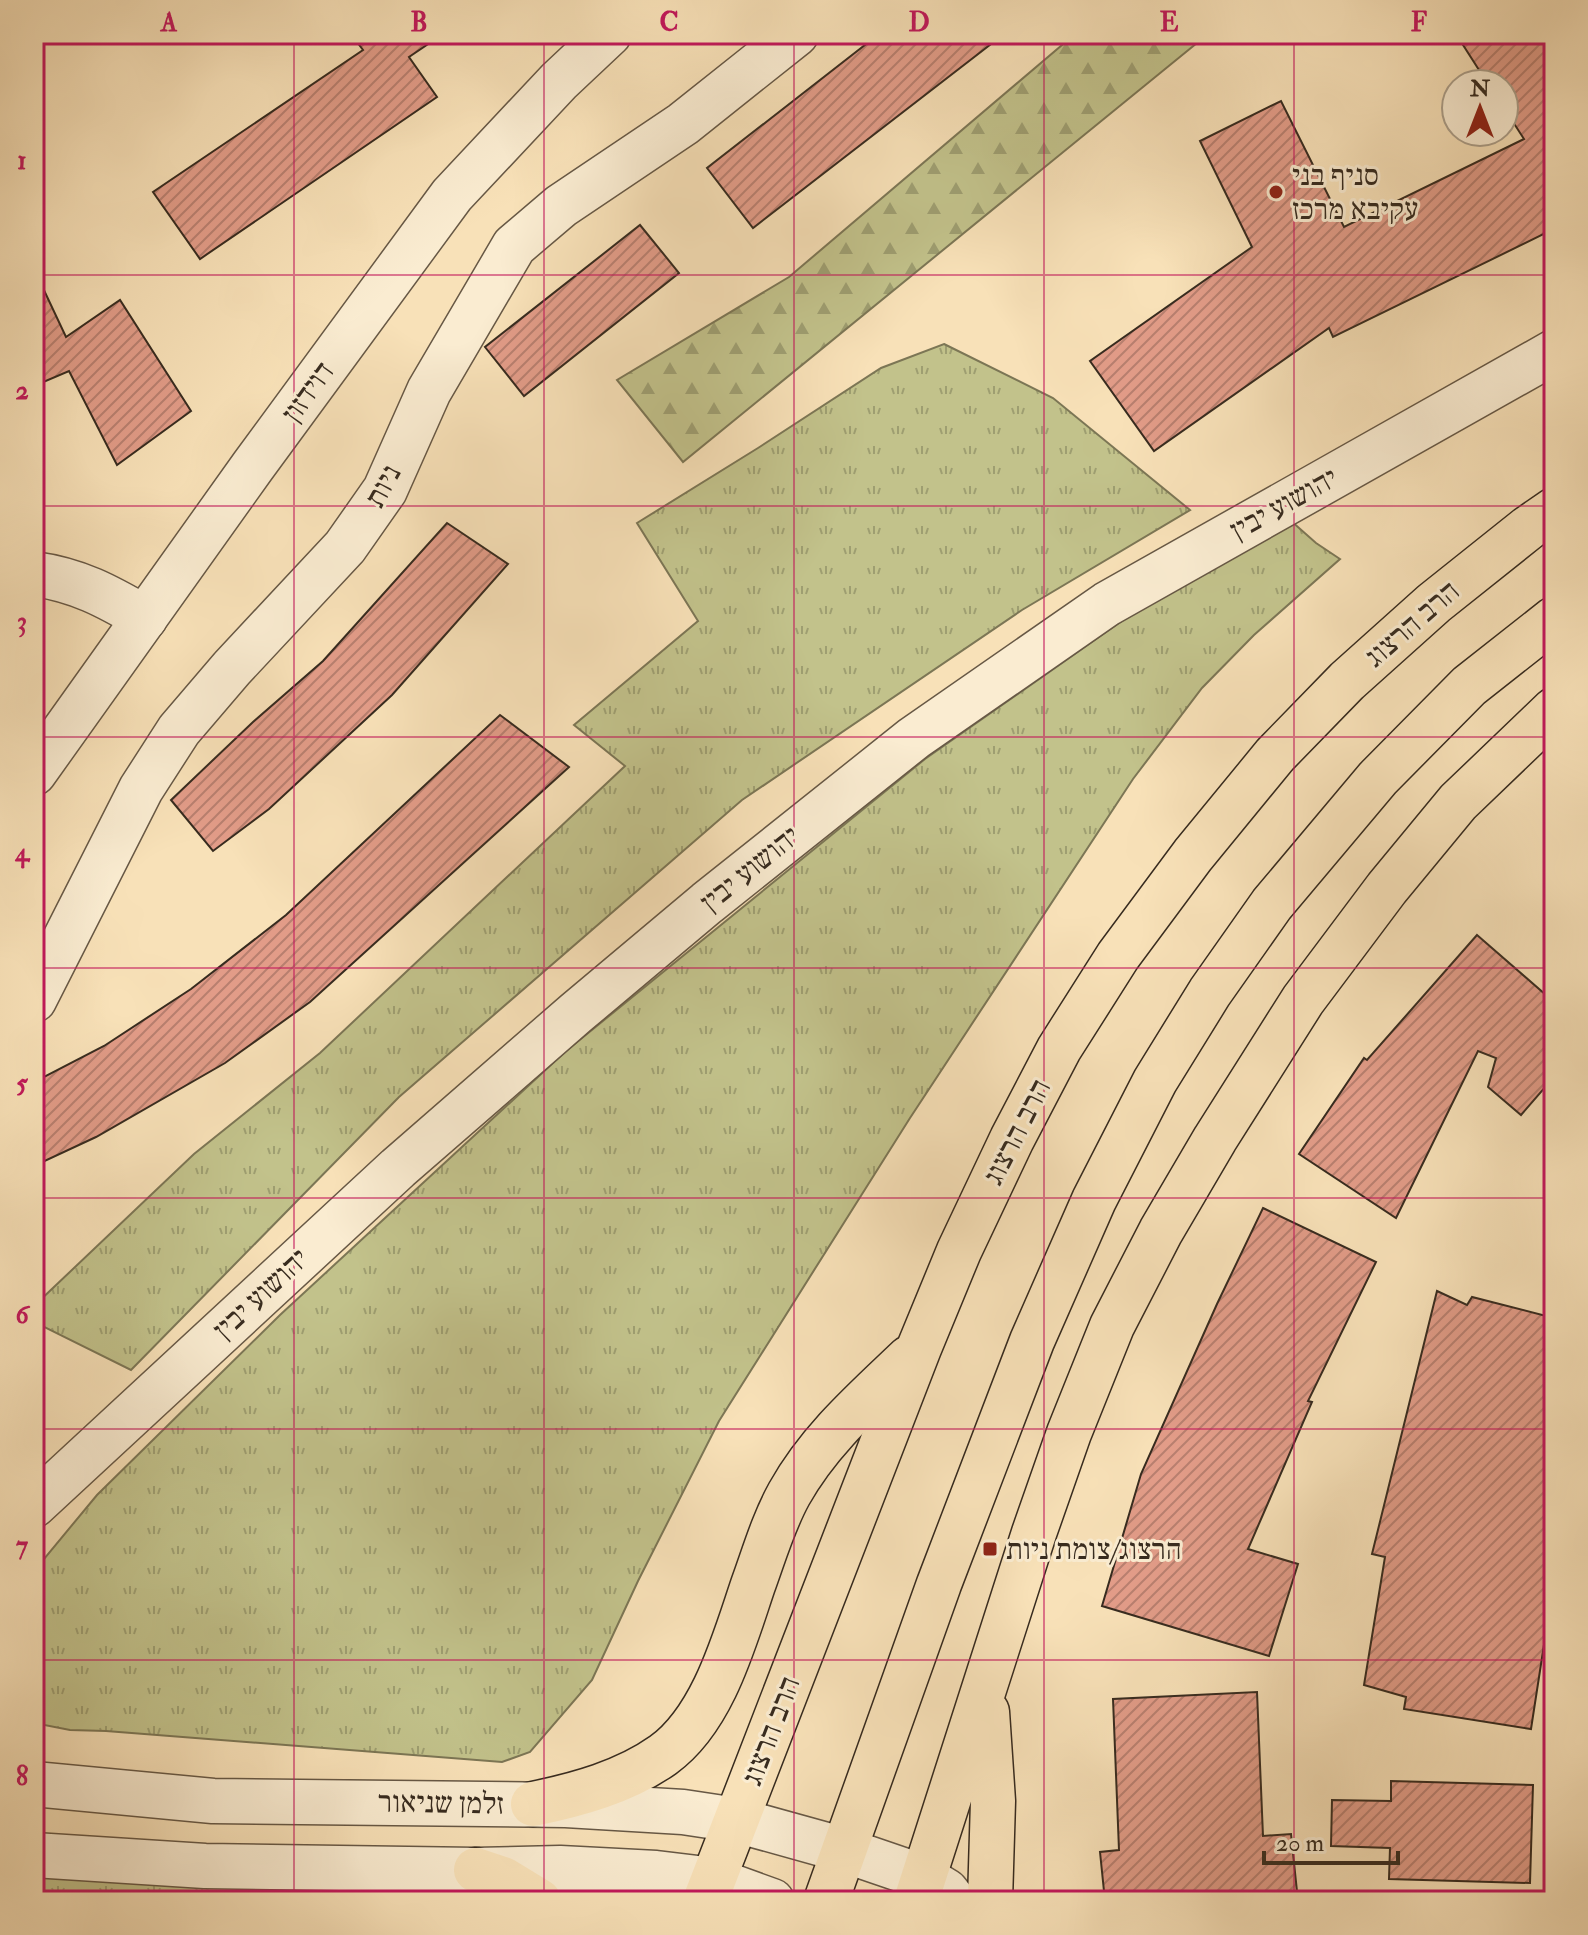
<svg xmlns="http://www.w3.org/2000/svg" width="1588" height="1935" font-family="'IM FELL Double Pica','Frank Ruhl Libre',serif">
	<defs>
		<pattern id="forest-firs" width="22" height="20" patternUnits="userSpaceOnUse" patternTransform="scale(2)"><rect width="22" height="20" fill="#c2c28b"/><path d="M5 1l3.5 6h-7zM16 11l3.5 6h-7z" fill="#9e9e71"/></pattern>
		<pattern id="park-tufts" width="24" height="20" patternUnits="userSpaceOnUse" patternTransform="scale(2)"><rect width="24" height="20" fill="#c2c28b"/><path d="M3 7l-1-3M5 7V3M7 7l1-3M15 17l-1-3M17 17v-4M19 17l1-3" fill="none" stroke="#9e9e71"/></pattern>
		<pattern id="building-hatch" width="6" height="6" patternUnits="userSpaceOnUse" patternTransform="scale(2)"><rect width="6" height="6" fill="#e29c88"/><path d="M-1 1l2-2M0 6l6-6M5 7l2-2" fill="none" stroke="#b87f6f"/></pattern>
	</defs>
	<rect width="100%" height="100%" fill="#f8e1b8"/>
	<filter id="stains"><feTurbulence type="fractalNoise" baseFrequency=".0025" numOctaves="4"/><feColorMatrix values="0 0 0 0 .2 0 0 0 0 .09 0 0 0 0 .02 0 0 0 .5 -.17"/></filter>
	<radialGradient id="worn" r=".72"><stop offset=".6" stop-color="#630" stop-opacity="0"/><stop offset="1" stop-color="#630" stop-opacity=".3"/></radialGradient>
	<path fill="url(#forest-firs)" stroke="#7c7655" stroke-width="2" d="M1075 34H1208L683 462 617 380 789 277Z"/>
	<g fill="url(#park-tufts)" stroke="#7c7655" stroke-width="2">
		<path d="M944 344 1053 398 1190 510 1022 610 742 800 399 1097 131 1370 34 1322V1306L194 1154 320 1053 625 766 574 725 698 621 637 523 758 448 881 368Z"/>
		<path d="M1290 520 1316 543 1340 559 1254 635 1202 688 1133 779 910 1118 719 1421 638 1581 592 1680 530 1752 502 1762 106 1731 70 1730 34 1723V1571L97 1495 280 1315 566 1051 925 759 1129 616Z"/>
		<path d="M38 1873 351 1891 391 1901H34V1874Z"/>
	</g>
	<g fill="url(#building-hatch)" stroke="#372b1f" stroke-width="2">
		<path d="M351 34H443L409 57 437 97 200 259 153 192 363 50Z"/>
		<path d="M879 34H1004L753 228 707 168Z"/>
		<path d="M1456 34H1554V229L1333 337 1329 328 1154 451 1090 361 1252 247 1200 141 1281 101 1344 227 1524 139 1504 108V84H1488Z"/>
		<path d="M640 225 679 273 524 396 485 347Z"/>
		<path d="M34 269 66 337 120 300 191 411 117 465 69 371 34 386Z"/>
		<path d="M447 523 508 564 392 695 269 809 213 851 171 800 253 722 323 661Z"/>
		<path d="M500 715 569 767 310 1002 225 1063 96 1137 34 1166V1082L104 1046 191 989 286 915Z"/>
		<path d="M1477 935 1554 1002V1077L1521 1115 1488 1087 1496 1058 1478 1051 1396 1218 1299 1154 1364 1058 1367 1060Z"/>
		<path d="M1263 1208 1376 1262 1308 1401 1312 1402 1248 1549 1298 1564 1269 1656 1102 1606 1141 1474 1217 1304Z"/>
		<path d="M1437 1291 1467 1305 1472 1297 1554 1318V1580L1531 1729 1404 1709 1406 1697 1364 1685 1385 1557 1372 1554Z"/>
		<path d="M1257 1692 1263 1836 1291 1834 1298 1901H1105L1100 1852 1119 1850 1113 1699Z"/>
		<path d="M1391 1781 1533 1785 1530 1883 1389 1879 1390 1848 1331 1846 1332 1800 1391 1801Z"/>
	</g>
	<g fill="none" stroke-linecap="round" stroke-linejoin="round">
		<defs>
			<g id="minor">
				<path d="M34 574C78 580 107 596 145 618"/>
				<path d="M34 773 253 466 452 195 559 81 609 34"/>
				<path d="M34 1000 141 789 179 730 232 668 345 547 385 490 429 391 514 246 561 206 683 124 796 34"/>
				<path d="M34 1505 398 1168 576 1013 707 903 914 738 1107 604 1554 352"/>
				<path d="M34 1784 213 1801 566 1805 683 1812 736 1820 844 1850 923 1877 946 1891 954 1901"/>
				<path d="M34 1855 205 1866 476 1870 560 1868 656 1873 714 1880 772 1901"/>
			</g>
			<g id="major">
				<path d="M987 1712 993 1801 990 1901"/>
				<path d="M533 1804C577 1795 625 1782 663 1755 713 1719 734 1641 753 1585 764 1555 773 1523 789 1494 819 1440 865 1400 909 1358"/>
				<path d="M476 1870 503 1879 539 1901"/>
				<path d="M705 1901 919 1348 959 1251 1012 1139 1059 1049 1118 956 1193 855 1275 755 1347 681 1434 603 1528 528 1554 510"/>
				<path d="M826 1901 939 1584 1032 1341 1094 1200 1155 1081 1210 992 1272 904 1378 778 1469 686 1554 619"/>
				<path d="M916 1901 1034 1533 1069 1433 1112 1326 1161 1231 1215 1139 1303 1000 1387 888 1458 802 1554 710"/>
			</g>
		</defs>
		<use href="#minor" stroke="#675845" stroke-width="47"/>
		<use href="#major" stroke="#372b1f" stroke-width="47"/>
		<use href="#minor" stroke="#faecd1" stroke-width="44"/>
		<use href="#major" stroke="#f8e1b8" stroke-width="44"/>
	</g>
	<path fill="none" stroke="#c2185b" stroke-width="2" stroke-opacity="0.55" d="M294 34V1901M544 34V1901M794 34V1901M1044 34V1901M1294 34V1901M34 275H1554M34 506H1554M34 737H1554M34 968H1554M34 1198H1554M34 1429H1554M34 1660H1554"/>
	<g fill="#8f2418" stroke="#faecd1" stroke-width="3">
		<circle cx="1276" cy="192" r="8"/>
		<rect x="982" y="1541" width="16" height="16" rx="4"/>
	</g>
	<g text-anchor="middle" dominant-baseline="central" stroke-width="6" stroke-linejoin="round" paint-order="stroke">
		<g font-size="30" fill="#372b1f" stroke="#faecd1" text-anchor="start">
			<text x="1292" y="175">סניף בני<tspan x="1292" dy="34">עקיבא מרכז</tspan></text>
			<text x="1006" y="1549">הרצוג/צומת ניות</text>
		</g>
		<g font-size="30" fill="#372b1f" stroke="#faecd1">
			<text transform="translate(308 392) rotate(-54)">דוידזון</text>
			<text transform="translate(383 486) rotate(-61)">ניות</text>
			<text transform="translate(1284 504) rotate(-29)">יהושוע יבין</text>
			<text transform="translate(1412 624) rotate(-41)">הרב הרצוג</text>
			<text transform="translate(750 869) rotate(-39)">יהושוע יבין</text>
			<text transform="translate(1017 1132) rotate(-63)">הרב הרצוג</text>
			<text transform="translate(261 1294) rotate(-43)">יהושוע יבין</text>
			<text transform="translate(771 1731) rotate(-69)">הרב הרצוג</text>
			<text transform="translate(441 1803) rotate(1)">זלמן שניאור</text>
		</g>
	</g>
	<rect width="1588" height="1935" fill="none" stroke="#f8e1b8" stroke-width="88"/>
	<g transform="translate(1480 108)"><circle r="38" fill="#faecd1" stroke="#ac9f8a" stroke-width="2"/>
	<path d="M0-6L14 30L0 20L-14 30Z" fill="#8f2418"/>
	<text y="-12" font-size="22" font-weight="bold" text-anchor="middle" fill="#372b1f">N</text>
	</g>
	<path d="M1264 1851v12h134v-12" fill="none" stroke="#372b1f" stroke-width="4"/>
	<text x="1276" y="1851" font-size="24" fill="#372b1f" stroke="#faecd1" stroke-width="6" paint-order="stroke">20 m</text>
	<rect x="44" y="44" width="1500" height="1847" fill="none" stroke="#c2185b" stroke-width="3"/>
	<g font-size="26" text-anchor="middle" font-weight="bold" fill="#c2185b">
		<text x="169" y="31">A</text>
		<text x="419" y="31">B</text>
		<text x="669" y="31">C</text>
		<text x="919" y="31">D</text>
		<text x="1169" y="31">E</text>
		<text x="1419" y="31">F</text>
		<text x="22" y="169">1</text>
		<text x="22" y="399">2</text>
		<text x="22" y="630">3</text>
		<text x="22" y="861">4</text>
		<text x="22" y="1092">5</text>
		<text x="22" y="1323">6</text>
		<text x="22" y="1554">7</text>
		<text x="22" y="1785">8</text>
	</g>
	<rect width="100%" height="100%" filter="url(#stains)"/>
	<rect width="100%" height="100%" fill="url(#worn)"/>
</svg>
